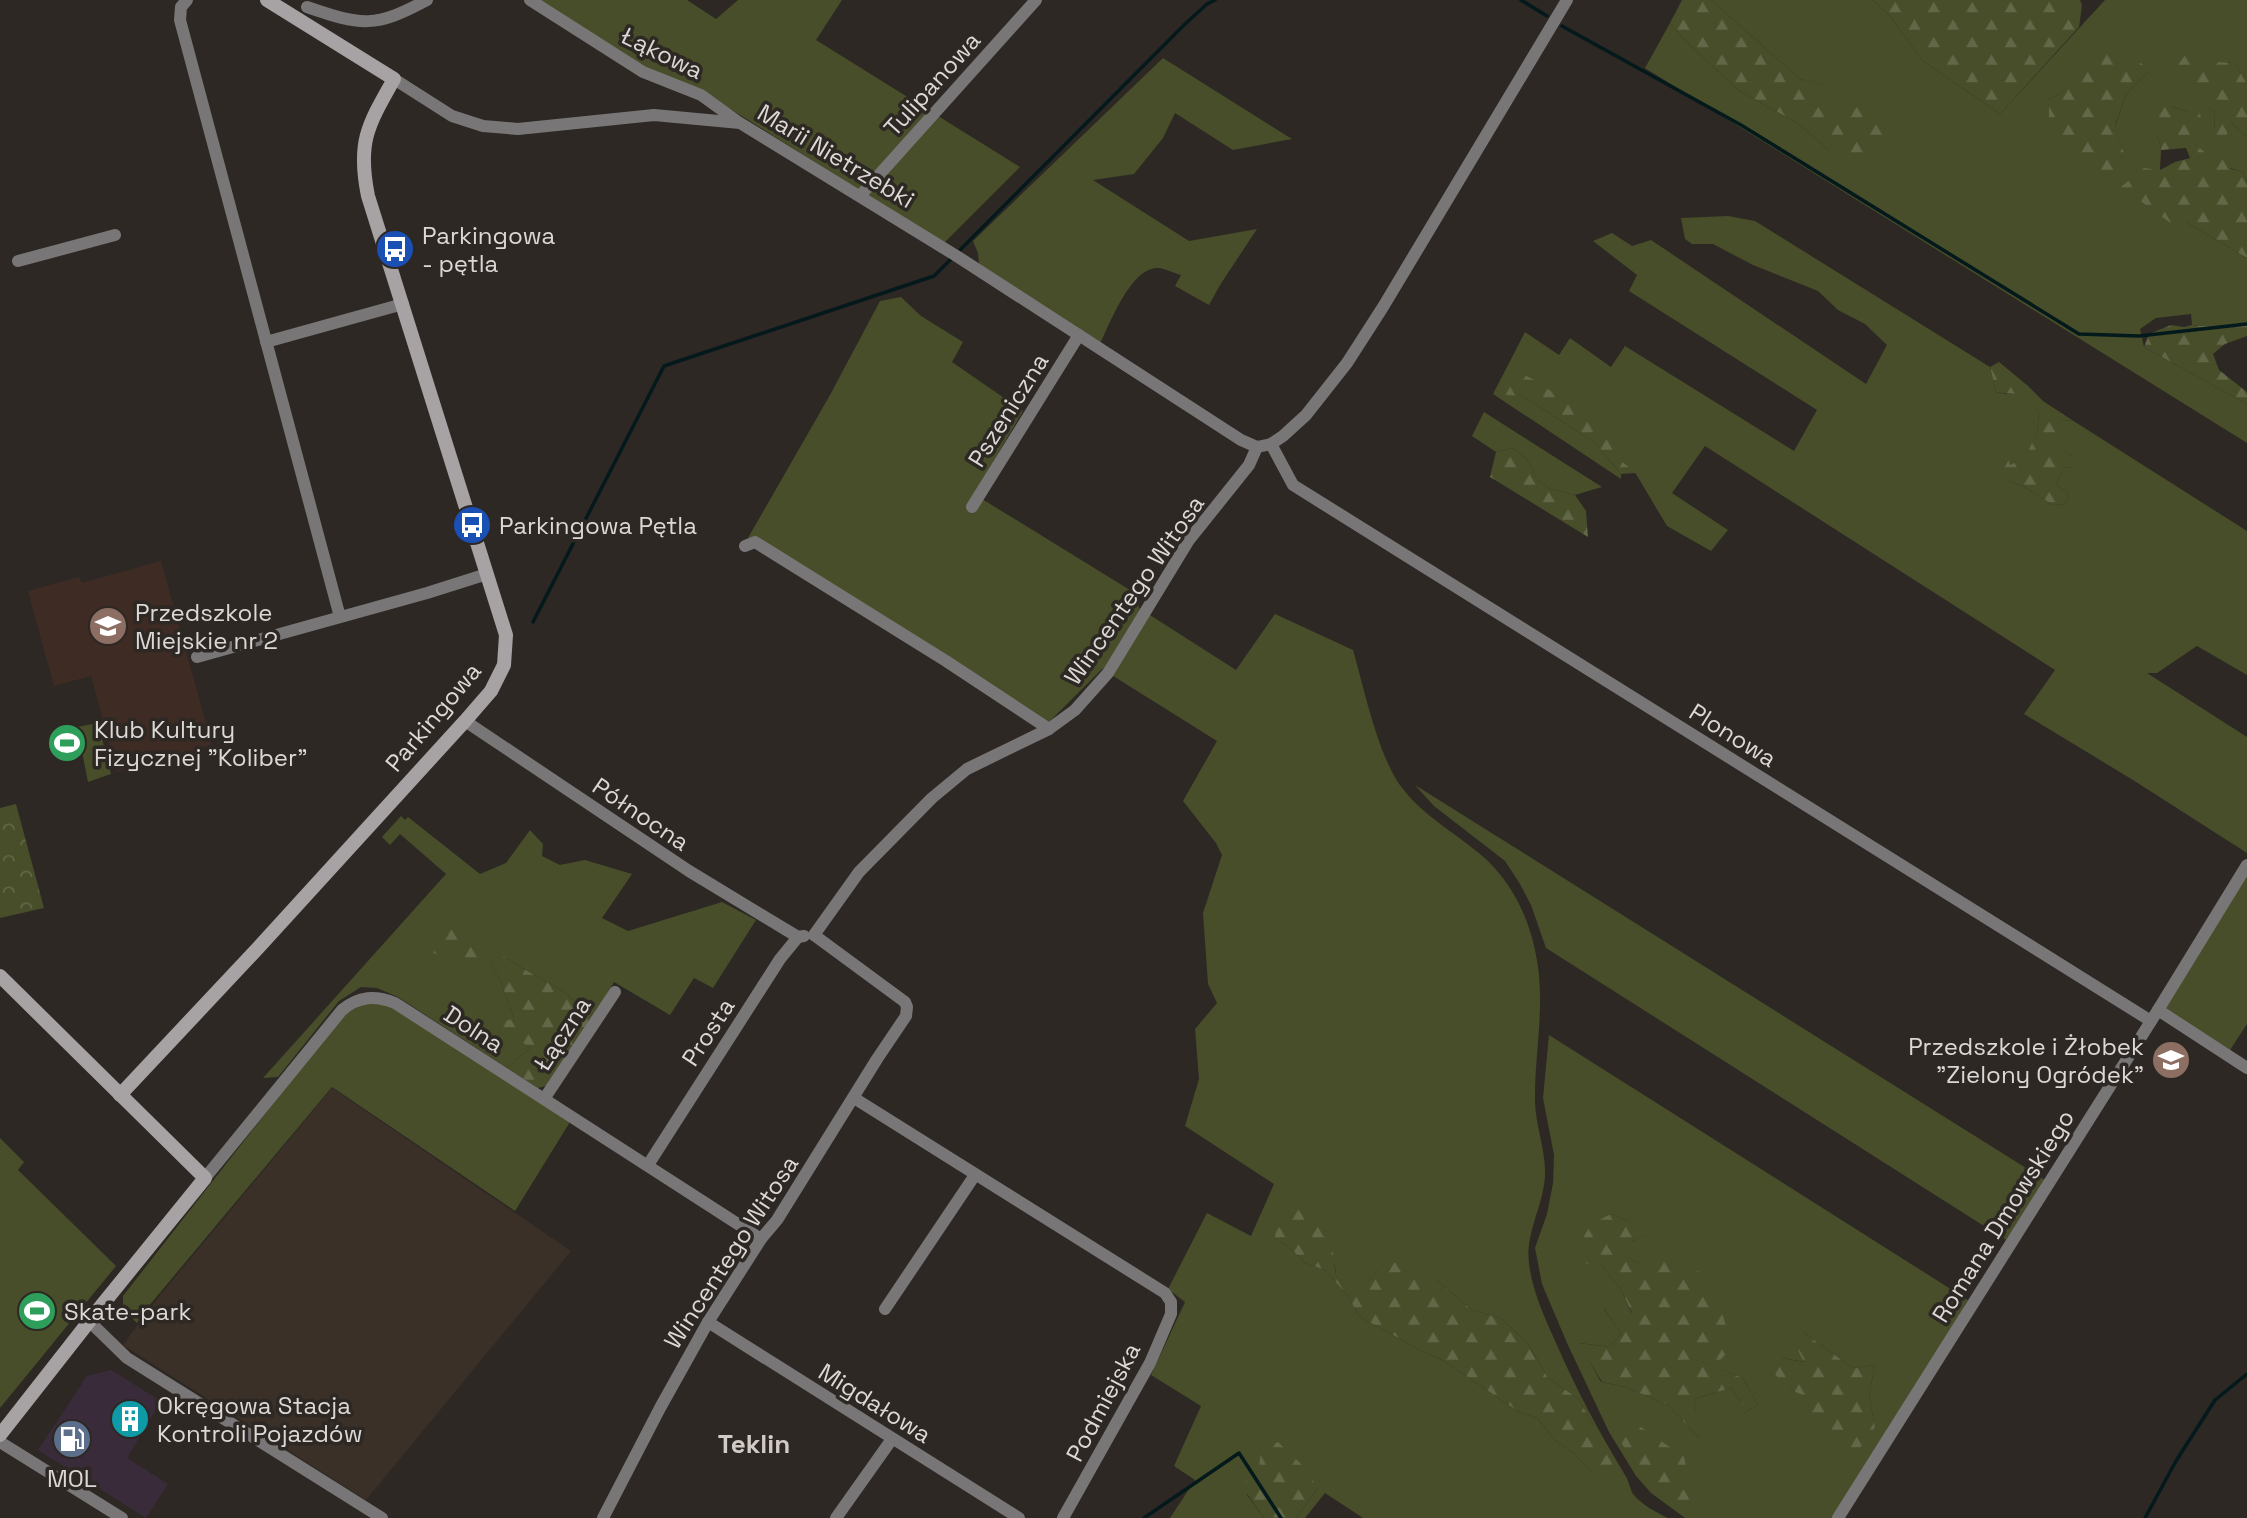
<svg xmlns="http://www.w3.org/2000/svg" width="2247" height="1518" font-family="'Space Grotesk',sans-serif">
	<defs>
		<pattern id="forest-firs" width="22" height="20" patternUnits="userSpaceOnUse" patternTransform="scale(1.75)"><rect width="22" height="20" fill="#474e29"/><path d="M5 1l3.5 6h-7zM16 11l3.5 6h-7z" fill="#616747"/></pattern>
		<pattern id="park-crowns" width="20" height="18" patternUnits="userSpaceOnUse" patternTransform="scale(1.75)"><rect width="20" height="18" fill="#474e29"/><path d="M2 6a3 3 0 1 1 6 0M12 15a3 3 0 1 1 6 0" fill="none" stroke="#616747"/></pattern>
	</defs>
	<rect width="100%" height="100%" fill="#2d2824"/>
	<path fill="#392b39" d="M111 1370 161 1401 127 1458 168 1484 146 1518 38 1450 87 1376Z"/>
	<path fill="#3a3028" d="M332 1088 571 1251 366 1500 123 1345 152 1305Z"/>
	<path fill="#3e2c24" d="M161 561 212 745 117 772 91 676 54 686 28 591 79 577 82 583Z"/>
	<g fill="#474e29" fill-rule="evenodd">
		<path d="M540 0H687L716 19 738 0H842L816 40 1020 167 944 243 705 93 642 66Z"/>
		<path d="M1711 0H1873L1890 16 1923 61 2000 114 2105 0H2247V84L2235 63C2204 60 2203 69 2184 89L2215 112 2214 131 2230 121 2247 137V181L2243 172C2228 168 2206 159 2197 146 2191 138 2191 122 2188 112L2171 106 2151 123 2158 137 2161 150 2160 170 2186 222 2247 258V323L2215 327 2192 325 2191 314 2156 318 2140 329 2144 347 2247 404V443L1645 68 1670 23 1685 40 1738 90 1799 124 1830 151 1834 106 1825 86 1800 79ZM2150 70 2126 94 2115 126 2124 153 2049 99 2062 93Z"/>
		<path d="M1163 58 1292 139 1233 150 1175 113 1163 138 1134 174 1093 180 1189 241 1257 229 1220 285 1209 305 1175 286 1181 275C1174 273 1166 269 1159 268 1132 265 1110 323 1100 344L979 265 978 253 973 241Z"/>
		<path d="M1728 216 1755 221 1990 367 1996 392 2006 394 2022 393 2030 399 2039 413 2037 433 2025 458 2010 465 1999 478 2023 486 2053 505 2064 504 2069 498 2066 491 2056 485 2063 468 2072 467 2073 456 2052 444 2060 421 2072 420 2247 531V675L2197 646 2157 673H2147L2247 737V853L2133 780 2024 714 2055 670 1705 446 1672 493 1728 530 1711 551 1667 526 1636 474 1507 367 1525 332 1559 355 1570 338 1611 367 1625 346 1794 451 1817 410 1629 291 1637 275 1593 241 1612 233 1632 246 1651 240 1866 384 1887 345 1865 324 1838 310 1818 291 1753 265 1713 244H1692L1685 239 1681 218Z"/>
		<path d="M901 297 921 316 963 342 952 362 1023 411 974 494 1138 595 1139 608 1236 670 1275 614 1353 650C1364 688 1379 760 1403 789 1424 816 1454 832 1480 854 1516 884 1534 928 1539 975 1543 1016 1535 1056 1535 1096 1534 1123 1546 1148 1545 1175 1544 1205 1525 1233 1529 1263 1532 1291 1545 1318 1556 1343 1576 1389 1599 1432 1625 1475 1629 1481 1630 1489 1633 1494 1641 1504 1657 1513 1668 1518H1363L1325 1493 1305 1518H1296L1318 1488 1259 1468 1247 1495 1264 1518H1170L1195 1480 1174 1466 1201 1406 1151 1375 1185 1302 1168 1289 1207 1213 1251 1236 1274 1184 1185 1126 1199 1079 1195 1029 1217 1003 1208 984 1203 913 1222 855 1216 843 1183 801 1217 741 1102 669 1048 723 748 538 830 395 880 301ZM1275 1238 1335 1265 1336 1276 1354 1297 1378 1270 1437 1280 1472 1310 1500 1318 1527 1342 1548 1378 1579 1399 1592 1424 1611 1479 1588 1469 1574 1453 1556 1441 1537 1418 1519 1412 1444 1361 1420 1350 1360 1317 1347 1295 1325 1270 1305 1263 1291 1249Z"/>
		<path d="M1505 393 1523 396 1594 442 1621 474V479L1493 394Z"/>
		<path d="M1484 412 1602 487 1575 495 1550 489 1536 479 1529 461 1513 448 1496 452 1472 436Z"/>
		<path d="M98 723 111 774 88 782 77 727Z"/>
		<path d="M1415 785 2045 1180 2006 1240 1546 948 1531 905 1520 884 1505 861 1434 806Z"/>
		<path d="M401 816 405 820 408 817 480 874 506 863 530 830 543 844 542 856 560 865 585 860 632 874 602 918 628 931 722 902 756 920 713 988 694 978 670 1015 614 982 594 1016 584 1010 566 993 524 969 453 924 490 962 501 983 514 1018 490 1047 522 1041 530 1048 507 1068 398 997 377 988 361 987 339 1001 278 1077 263 1078 446 874 400 834 390 845 382 837Z"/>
		<path d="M2247 874V1024L2230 1050 2164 1009Z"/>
		<path d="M366 1002 391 1006 570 1122 515 1211 332 1087 148 1307 137 1323 123 1309V1296L322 1041 347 1013Z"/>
		<path d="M1549 1035 1968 1300 1836 1518H1685L1651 1493 1636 1476 1609 1432 1567 1343 1542 1284 1535 1248 1547 1214 1553 1183 1554 1155 1543 1098ZM1611 1214 1654 1232 1633 1241 1619 1254 1642 1264 1698 1353 1690 1358 1743 1378 1758 1405 1747 1411 1731 1388 1694 1399 1699 1438 1668 1405 1625 1387 1601 1382 1579 1343 1610 1347 1621 1334 1604 1309 1632 1314 1620 1288 1602 1266ZM1803 1332 1853 1368 1875 1365 1869 1395 1875 1427 1789 1389 1781 1358 1805 1362Z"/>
		<path d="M0 1138 24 1162 18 1170 116 1266 0 1408Z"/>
	</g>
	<g fill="url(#forest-firs)">
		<path d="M1682 0H1711L1800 79 1826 86 1834 106 1853 103 1888 132 1862 157 1830 151 1799 124 1738 90 1685 40 1670 23Z"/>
		<path d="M1873 0H2080L2082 5 2079 27 2000 114 1923 61 1890 16Z"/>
		<path d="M2121 48 2150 70 2126 94 2115 125 2124 153 2118 176 2085 167 2049 141V99L2062 93 2066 84 2102 50Z"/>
		<path d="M2195 48 2207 64 2219 62 2235 63 2247 84V137L2231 122 2225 140 2217 143 2214 131 2215 112 2183 89 2172 74 2185 55Z"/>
		<path d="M2171 106 2188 112 2197 109 2207 128 2196 145 2208 155 2227 154 2231 169 2243 172 2247 181V258L2186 222 2172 224 2121 187 2144 168 2160 170 2175 162 2190 158 2186 148 2161 150 2158 137 2150 123 2156 108Z"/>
		<path d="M2247 323V336L2225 344 2213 354 2219 370 2247 392V404L2144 347 2149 334 2171 325 2184 327 2192 325 2215 327Z"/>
		<path d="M1999 362 2028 386 2043 401 2072 420 2060 421 2053 444 2073 456 2076 464 2072 467 2063 468 2056 485 2066 491 2069 498 2064 504 2053 505 2023 486 1998 478 1997 456 2006 452 2010 465 2025 457 2037 433 2039 413C2022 387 2023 397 1996 392L1990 367Z"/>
		<path d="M1507 367 1537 381 1580 412 1624 448 1626 457 1620 460 1636 473 1621 474 1594 442 1523 396 1493 394Z"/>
		<path d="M1513 448 1529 461 1536 479 1550 489 1575 495 1586 511 1588 537 1490 477 1496 452Z"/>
		<path d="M453 923 524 969 566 993 584 1010 594 1016 549 1085 538 1088 507 1068 530 1048 522 1042 489 1048 496 1025 514 1018 501 983 490 962 475 965 433 953Z"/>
		<path d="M1279 1205 1314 1213 1331 1236 1336 1276 1354 1296 1378 1270 1399 1261 1437 1280 1472 1310 1500 1318 1527 1342 1548 1378 1579 1399 1613 1463 1611 1480 1588 1469 1574 1453 1556 1441 1537 1418 1519 1412 1444 1361 1420 1350 1360 1317 1347 1295 1325 1270 1305 1263 1291 1249 1275 1238Z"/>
		<path d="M1611 1214 1655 1232 1633 1241 1620 1254 1642 1264 1667 1249 1699 1272 1720 1305 1732 1348 1719 1361 1698 1353 1691 1358 1743 1378 1758 1405 1747 1411 1731 1388 1694 1399 1700 1439 1668 1405 1625 1387 1602 1382 1578 1343 1610 1347 1621 1334 1603 1307 1632 1313 1620 1288 1602 1266 1583 1263 1578 1247 1591 1224Z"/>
		<path d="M1803 1332 1853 1368 1875 1365 1869 1395 1875 1427 1860 1448 1830 1446 1802 1418 1811 1399 1789 1389 1771 1370 1781 1358 1804 1362 1793 1341Z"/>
		<path d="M1615 1409 1684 1457 1693 1497 1681 1504 1640 1474 1606 1417Z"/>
		<path d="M1278 1442 1301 1464 1318 1488 1296 1518H1264L1247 1494 1245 1474 1259 1468 1261 1449Z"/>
	</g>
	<path fill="url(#park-crowns)" d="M16 804 44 908 0 918V808Z"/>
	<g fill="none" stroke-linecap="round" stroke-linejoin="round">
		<g stroke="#04191b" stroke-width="3.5">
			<path d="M1521 0 1547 16"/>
			<path d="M1562 26 1741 125 2079 334 2139 336 2247 324"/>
			<path d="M960 250 1184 25 1207 4 1215 0"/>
			<path d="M533 622 664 366 934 276 950 260"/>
			<path d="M1144 1518 1239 1453 1281 1518"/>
			<path d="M2145 1518 2176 1461 2215 1400 2247 1374"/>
		</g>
		<g stroke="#797678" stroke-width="12">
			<path d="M187 0 181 7 180 20 340 617"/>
			<path d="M530 0 643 72 701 95 737 121"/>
			<path d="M307 7C362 26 375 28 427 0"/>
			<path d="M394 79 452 116 483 126 518 129 654 115 740 123 955 255 1241 440 1257 447 1271 444 1283 436 1306 415 1347 363 1383 307 1567 0"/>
			<path d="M860 196 1036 0"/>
			<path d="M18 261 115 235"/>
			<path d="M266 342 403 304"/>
			<path d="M1271 444 1293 485 2151 1021"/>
			<path d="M972 507 1079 335"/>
			<path d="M745 546 755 542 946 661 1049 729"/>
			<path d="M197 657 427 593 487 574"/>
			<path d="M465 721 689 871 798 937"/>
			<path d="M814 935 859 872 932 798 967 769 1049 729 1075 710 1108 673 1189 540 1249 465 1257 447"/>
			<path d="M2158 1010 2247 1068"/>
			<path d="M854 1098 1165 1293 1171 1302V1314L1150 1363 1063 1518"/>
			<path d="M544 1099 615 992"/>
			<path d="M648 1165 780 959 798 937 804 936"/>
			<path d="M205 1178 342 1010C359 996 375 995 395 1003L761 1239"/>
			<path d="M885 1309 975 1175"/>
			<path d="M89 1321 127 1358 382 1518"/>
			<path d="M708 1322 1019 1518"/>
			<path d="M0 1442 122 1518"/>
			<path d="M603 1518 660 1408 708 1322 761 1239 777 1220 877 1059 906 1016 907 1007 905 1002 814 935"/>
			<path d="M836 1518 892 1439"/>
			<path d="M1838 1518 2158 1010 2247 865"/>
		</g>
		<g stroke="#a7a2a4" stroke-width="14">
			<path d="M0 976 205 1178 102 1305 0 1435"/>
			<path d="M120 1095 258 948 465 721 491 691 504 665 506 635 368 196C357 142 368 125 394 79L267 0"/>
		</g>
	</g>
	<defs>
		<symbol id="bus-disc" viewBox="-11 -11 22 22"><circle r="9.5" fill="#1a4fb4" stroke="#2d2824"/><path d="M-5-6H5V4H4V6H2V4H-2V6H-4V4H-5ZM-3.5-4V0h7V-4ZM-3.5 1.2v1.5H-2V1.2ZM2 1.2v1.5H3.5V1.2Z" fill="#fff"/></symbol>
		<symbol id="school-disc" viewBox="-11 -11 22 22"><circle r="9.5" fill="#8d6e63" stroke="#2d2824"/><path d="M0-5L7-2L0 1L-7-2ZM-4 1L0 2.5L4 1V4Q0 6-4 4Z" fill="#fff"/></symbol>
		<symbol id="stadium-disc" viewBox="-11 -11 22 22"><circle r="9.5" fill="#2e9e5b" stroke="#2d2824"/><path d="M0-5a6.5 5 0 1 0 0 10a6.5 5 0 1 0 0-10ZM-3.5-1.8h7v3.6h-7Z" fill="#fff"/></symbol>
		<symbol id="building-disc" viewBox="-11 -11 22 22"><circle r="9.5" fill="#0f9aa8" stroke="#2d2824"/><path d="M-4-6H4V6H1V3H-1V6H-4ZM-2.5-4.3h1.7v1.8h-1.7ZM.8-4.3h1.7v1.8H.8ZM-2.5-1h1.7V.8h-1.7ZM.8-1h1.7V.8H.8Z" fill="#fff"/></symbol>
		<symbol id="fuel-disc" viewBox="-11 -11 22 22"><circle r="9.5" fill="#5c6f8a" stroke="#2d2824"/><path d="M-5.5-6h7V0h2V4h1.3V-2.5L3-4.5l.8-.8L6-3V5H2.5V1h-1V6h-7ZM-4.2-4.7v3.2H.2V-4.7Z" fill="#fff"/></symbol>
	</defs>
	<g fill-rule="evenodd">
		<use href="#bus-disc" x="373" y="227" width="44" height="44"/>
		<use href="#bus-disc" x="450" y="503" width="44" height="44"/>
		<use href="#school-disc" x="86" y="604" width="44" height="44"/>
		<use href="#stadium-disc" x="45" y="721" width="44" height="44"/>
		<use href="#school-disc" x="2149" y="1038" width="44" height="44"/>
		<use href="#stadium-disc" x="15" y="1289" width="44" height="44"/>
		<use href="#building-disc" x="108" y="1397" width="44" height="44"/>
		<use href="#fuel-disc" x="50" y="1417" width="44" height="44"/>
	</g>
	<g text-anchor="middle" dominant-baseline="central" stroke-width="7" stroke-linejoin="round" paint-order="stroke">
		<g font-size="24" fill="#dcd8d6" stroke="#2d2824">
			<text transform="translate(662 53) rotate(26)">Łąkowa</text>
			<text transform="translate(932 84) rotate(-48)">Tulipanowa</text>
			<text transform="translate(836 156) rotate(31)">Marii Nietrzebki</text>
			<text transform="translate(1008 410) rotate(-58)">Pszeniczna</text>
			<text transform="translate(1134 590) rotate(-55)">Wincentego Witosa</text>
			<text transform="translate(433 717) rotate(-50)">Parkingowa</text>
			<text transform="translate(1733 735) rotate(32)">Plonowa</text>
			<text transform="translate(641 814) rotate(34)">Północna</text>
			<text transform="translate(474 1029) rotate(33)">Dolna</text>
			<text transform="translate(708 1032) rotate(-57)">Prosta</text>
			<text transform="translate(562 1034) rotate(-57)">Łączna</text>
			<text transform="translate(2003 1216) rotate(-58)">Romana Dmowskiego</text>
			<text transform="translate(731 1252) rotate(-57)">Wincentego Witosa</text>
			<text transform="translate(1103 1402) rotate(-62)">Podmiejska</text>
			<text transform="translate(875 1403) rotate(32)">Migdałowa</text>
		</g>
		<g font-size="24" fill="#dcd8d6" stroke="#2d2824" text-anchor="start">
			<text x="422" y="235">Parkingowa<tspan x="422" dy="28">- pętla</tspan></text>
			<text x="499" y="525">Parkingowa Pętla</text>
			<text x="135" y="612">Przedszkole<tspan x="135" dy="28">Miejskie nr 2</tspan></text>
			<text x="94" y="729">Klub Kultury<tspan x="94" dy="28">Fizycznej "Koliber"</tspan></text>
			<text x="2144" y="1046" text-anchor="end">Przedszkole i Żłobek<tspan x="2144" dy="28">"Zielony Ogródek"</tspan></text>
			<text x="64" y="1311">Skate-park</text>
			<text x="157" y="1405">Okręgowa Stacja<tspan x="157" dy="28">Kontroli Pojazdów</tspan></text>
			<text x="72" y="1478" text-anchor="middle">MOL</text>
		</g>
		<g font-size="26" font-weight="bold" fill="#d1cac5" stroke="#2d2824">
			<text x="754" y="1444">Teklin</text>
		</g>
	</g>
</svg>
